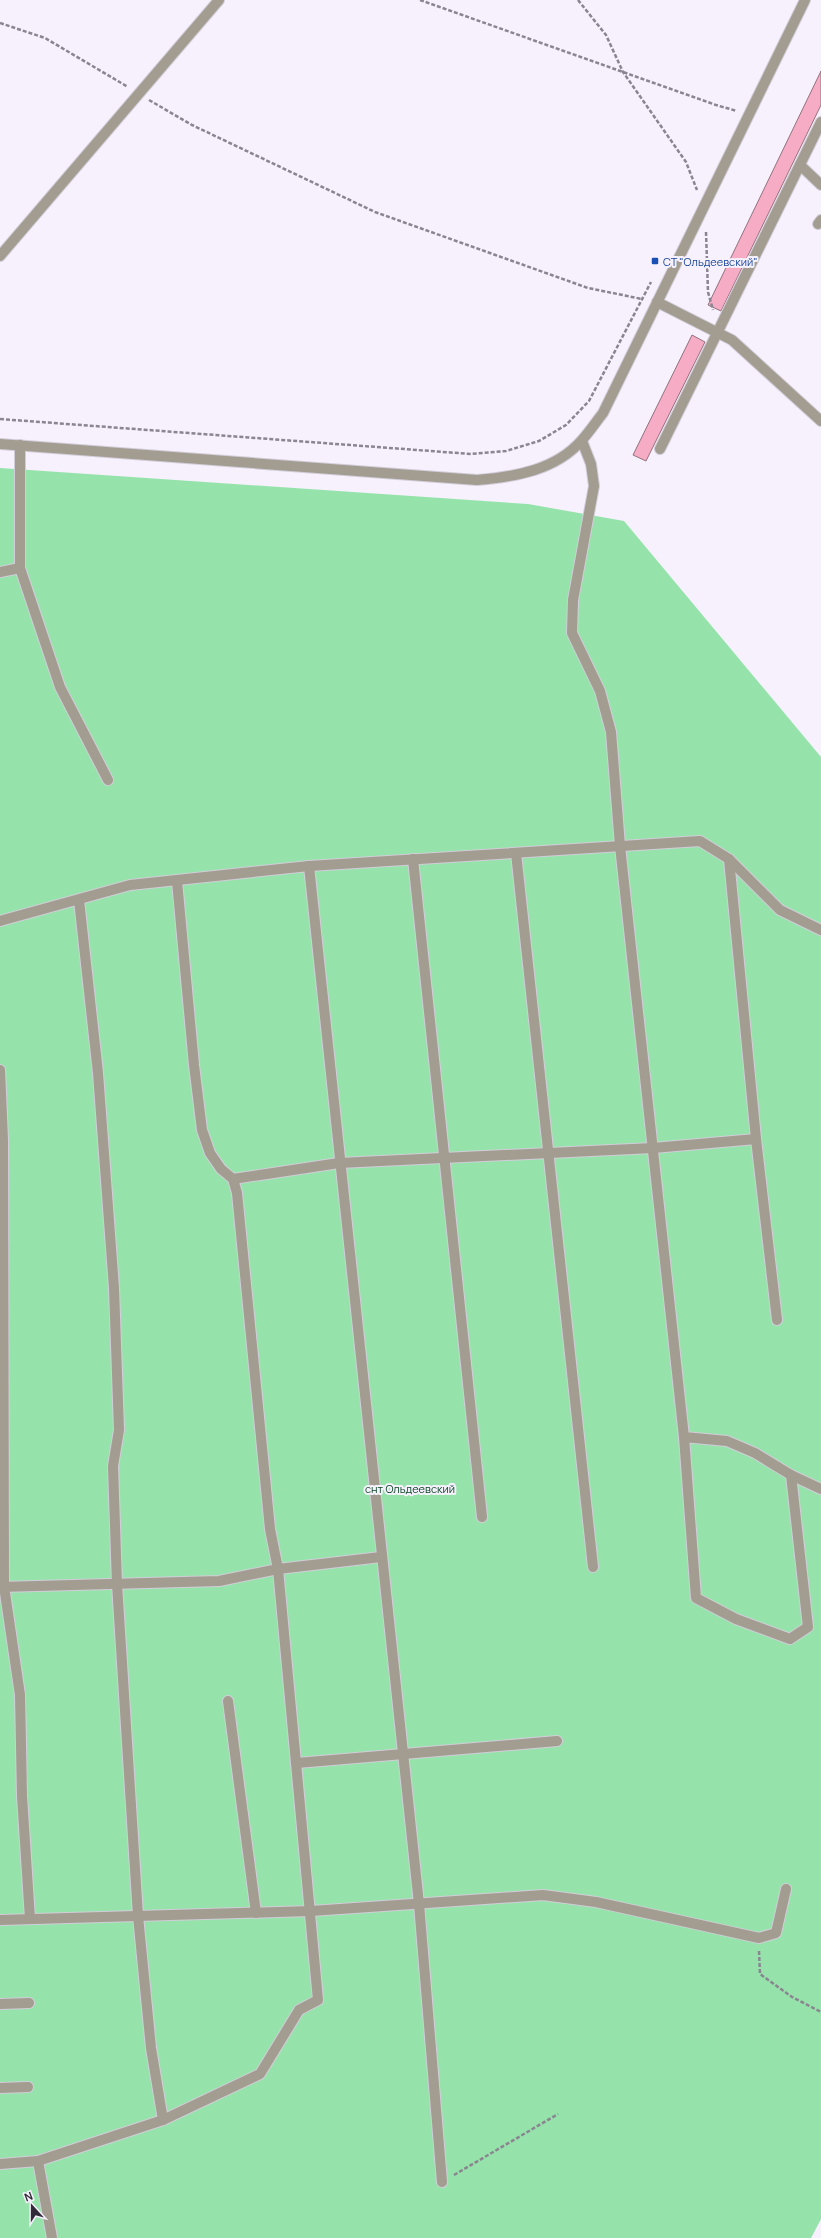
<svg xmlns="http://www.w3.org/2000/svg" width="821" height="2238" font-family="Manrope,sans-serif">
	<rect width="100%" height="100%" fill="#f6f1fd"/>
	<path fill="#95e3aa" d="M0 468 528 504 624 521 821 757V2219L811 2238H0Z"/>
	<g fill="#f6acc4" stroke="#92727c">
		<path d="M821 71V105L721 311 708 305Z"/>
		<path d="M692 335 705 342 646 461 633 455Z"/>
	</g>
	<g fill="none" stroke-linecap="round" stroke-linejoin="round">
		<defs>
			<g id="minor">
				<path d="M800 165 821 185"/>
				<path d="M818 224 821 220"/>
				<path d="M0 256 219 0"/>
				<path d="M657 302 732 340 821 421"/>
				<path d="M582 441 591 464 594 486 573 600 572 633 600 691 611 732 620 846 684 1437 696 1598 736 1619 790 1639 808 1627 791 1475 755 1453 727 1441 684 1437"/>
				<path d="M0 444 477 480C515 477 556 470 582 440 590 431 596 422 603 413L805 0"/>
				<path d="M20 445V568L60 687 108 780"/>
				<path d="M660 449 821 122"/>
				<path d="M0 572 20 568"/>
				<path d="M516 853 593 1567"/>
				<path d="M413 859 482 1517"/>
				<path d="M729 859 756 1139 777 1320"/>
				<path d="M309 866 419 1904 442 2182"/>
				<path d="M79 900 98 1073 114 1288 119 1430 113 1466 117 1584 138 1916 151 2048 163 2120"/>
				<path d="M0 921 130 885 309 866 700 841 729 859 780 910 821 930"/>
				<path d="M0 1070 3 1140 4 1586 20 1695 22 1796 30 1919"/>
				<path d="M233 1179 339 1163 653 1148 756 1139"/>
				<path d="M791 1475 821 1489"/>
				<path d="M0 1587 219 1581 278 1569 381 1557"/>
				<path d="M228 1701 256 1913"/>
				<path d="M297 1763 557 1741"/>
				<path d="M0 1920 311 1911 543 1895 596 1902 759 1938 776 1933 786 1889"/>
				<path d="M0 2004 29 2003"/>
				<path d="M0 2088 28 2087"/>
				<path d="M38 2161 52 2238"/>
				<path d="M0 2164 38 2161 163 2120 260 2074 299 2010 318 2000 278 1569 270 1529 237 1193 233 1179 221 1169 210 1153 202 1130 194 1065 177 881"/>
			</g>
		</defs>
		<use href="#minor" stroke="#d2cdd9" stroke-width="12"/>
		<g stroke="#8a8591" stroke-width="2.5" stroke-dasharray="4 2" stroke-linecap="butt">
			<path d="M420 0 716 105 737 111"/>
			<path d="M578 0 606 35 623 72 686 162 697 190"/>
			<path d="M0 23 45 38 128 87"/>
			<path d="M149 100 192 125 375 212 588 288 642 299"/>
			<path d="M706 232 708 292 713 310"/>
			<path d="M0 419 471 454 506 451 539 441 566 425 589 401 651 282"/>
			<path d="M759 1951 760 1974 792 1997 821 2012"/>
			<path d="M454 2175 558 2114"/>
		</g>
		<use href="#minor" stroke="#a29d90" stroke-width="10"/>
	</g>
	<rect fill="#1a4fb4" stroke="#f6f1fd" stroke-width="1.5" x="651" y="257" width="8" height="8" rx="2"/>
	<g text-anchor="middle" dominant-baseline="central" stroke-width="4" stroke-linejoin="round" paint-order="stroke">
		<g font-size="11" fill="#164399" stroke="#f6f1fd" text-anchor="start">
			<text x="663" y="261">СТ "Ольдеевский"</text>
		</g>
		<g font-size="11" fill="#064622" stroke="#f6f1fd">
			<text x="410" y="1488">снт Ольдеевский</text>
		</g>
	</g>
	<g transform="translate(32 2206) rotate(339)" stroke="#f6f1fd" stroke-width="3" paint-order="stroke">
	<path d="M0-3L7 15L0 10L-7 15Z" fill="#302b36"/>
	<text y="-6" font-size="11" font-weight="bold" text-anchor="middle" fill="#302b36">N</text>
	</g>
</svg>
